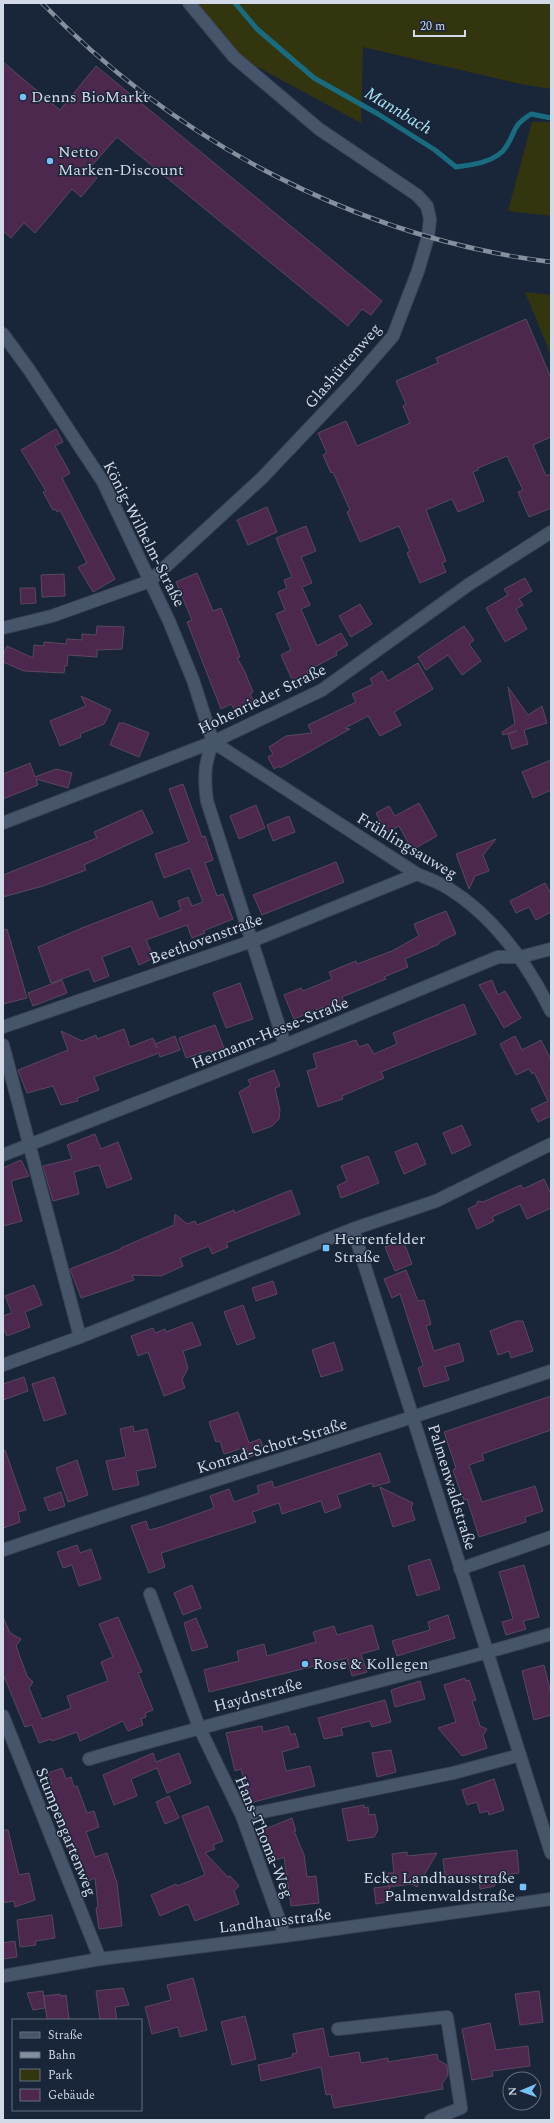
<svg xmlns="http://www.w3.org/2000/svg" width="554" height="2123" font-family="Spectral,serif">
	<rect width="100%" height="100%" fill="#192639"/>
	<g fill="#33350f">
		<path d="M195 3H551V89L521 84 363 47 361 123 239 57Z"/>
		<path d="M532 122H551V216L508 211Z"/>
		<path d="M525 292 551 295V355Z"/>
	</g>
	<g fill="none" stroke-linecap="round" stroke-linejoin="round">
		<path stroke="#196c80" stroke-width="5" d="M235 3 257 29 314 78 378 114 435 150 456 167C471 165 497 162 506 147 517 130 511 127 531 114L551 118"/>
	</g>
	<g fill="#4c274e" stroke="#5b485c">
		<path d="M3 62 60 110 96 66 382 301 371 315 362 309 348 326 117 137 88 170 97 178 81 197 72 189 35 233 24 223 11 238 3 231Z"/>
		<path d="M526 319 551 378V437L533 445 546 476 551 474V508L529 517 518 492 523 490 507 456 478 468V470L473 472 484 501 458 512 452 499 426 510 446 561 442 563 446 572 420 583 407 553 410 551 399 526 360 542 347 512 350 510 333 472 331 473 323 455 327 453 318 433 346 421 357 446 410 423 403 406 406 404 396 381 438 363 436 358Z"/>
		<path d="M56 429 63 442 55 446 70 473 62 478 115 579 93 592 78 567 87 563 60 510 57 512 55 509 53 510 43 492 46 491 21 450Z"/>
		<path d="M267 507 277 532 248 545 237 520Z"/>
		<path d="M306 526 316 551 301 557 312 583 302 587 310 605 301 609 317 646 341 633 348 645 336 652 337 655 307 671 309 678 294 684 281 655 291 650 276 614 285 610 278 592 287 588 284 580 292 577 276 538Z"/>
		<path d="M197 573 213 611 221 608 240 657 237 658 244 670 253 692 250 694 254 701 234 709 231 704 221 709 187 622 192 620 176 582Z"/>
		<path d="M64 574 65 596 42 597 41 575Z"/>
		<path d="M525 578 532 591 519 599 523 605 516 609 527 629 505 642 486 608 508 595 504 589Z"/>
		<path d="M20 588H35L36 603 21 604Z"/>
		<path d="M360 604 372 624 351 637 339 616Z"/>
		<path d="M97 626 124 627 122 649 97 650V657L68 655 67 666 65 665 64 673 24 671 3 662V655L7 646 33 658 34 645 44 646V642L66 644 67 639 82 640V634L96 635Z"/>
		<path d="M464 626 474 640 469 644 481 661 462 675 448 655 426 670 418 657Z"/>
		<path d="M418 663 433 689 394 712 401 725 380 736 368 716 345 728 350 729 300 757 280 768 279 766 274 769 268 757 273 754 269 747 286 736 312 733 308 725 356 702 352 694 373 684 370 679 382 671 388 681Z"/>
		<path d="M508 687 528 715 542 706 547 723 524 730 528 744 512 749 508 734 517 731 503 735 502 732 515 724Z"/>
		<path d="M81 696 111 710 104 724 80 734 81 737 60 746 50 721 86 706Z"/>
		<path d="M119 723H124L149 733 139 757 110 745Z"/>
		<path d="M551 760V790L533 798 522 772Z"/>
		<path d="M30 763 35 777 56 769 72 773 68 788 36 779 38 785 3 799V774Z"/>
		<path d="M183 784 202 837 205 836 213 860 205 863 217 896 223 894 233 919 203 931 205 933 192 938 187 925 146 940 154 958 139 965 131 946 102 957 109 976 94 982 89 969 51 983 38 947 82 928 152 901 159 919 181 910 178 901 188 897 192 906 203 902 190 868 164 878 155 854 189 842 169 789Z"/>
		<path d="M419 803 437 836 412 850 399 826 386 833 376 813 389 806 395 816Z"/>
		<path d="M256 805 265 828 239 839 230 816Z"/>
		<path d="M142 810 153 833 84 865 86 870 43 886 3 897V875L97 838 94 832Z"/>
		<path d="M289 816 295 832 273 841 267 825Z"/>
		<path d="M496 839 483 855 489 871 475 876 469 889 456 854Z"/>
		<path d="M336 862 344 882 262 915 253 895Z"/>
		<path d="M545 883 551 894V912L536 920 529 907 516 913 510 901Z"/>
		<path d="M446 911 456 934 439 942V944L405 959 408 967 384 977 386 979 342 997 346 1005 325 1014 323 1007 294 1019 284 995 301 988 303 991 332 979 329 972 356 961 357 964 392 951 419 936 414 924Z"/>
		<path d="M7 929 27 998 3 1004V930Z"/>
		<path d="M62 980 67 993 33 1006 28 993Z"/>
		<path d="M492 980 498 995 505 991 521 1018 504 1028 479 985Z"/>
		<path d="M240 983 253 1019 226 1028 213 993Z"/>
		<path d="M464 1004 476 1034 381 1072 384 1078 342 1096 343 1099 318 1107 307 1071 317 1068 313 1054 356 1040 359 1047 368 1044 374 1054 397 1044 393 1033Z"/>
		<path d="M215 1025 224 1048 212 1053 210 1050 186 1058 179 1038Z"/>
		<path d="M124 1029 130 1047 153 1038 157 1048 155 1044 175 1036 180 1050 160 1057 159 1053 94 1077 99 1090 77 1098 78 1101 61 1105 53 1086 27 1093 18 1070 68 1050 61 1031 82 1041 96 1035 97 1039Z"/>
		<path d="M515 1036 522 1050 541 1040 551 1060V1116L538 1122 531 1109 548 1101 534 1072 532 1074 529 1069 516 1075 500 1044Z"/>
		<path d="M274 1070 280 1086 275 1088 280 1110 279 1119 272 1126 253 1133 239 1092 251 1085 248 1080Z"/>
		<path d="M462 1125 471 1145 452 1154 443 1133Z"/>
		<path d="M95 1134 101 1149 118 1142 132 1179 107 1188 99 1165 74 1172 79 1194 53 1201 43 1166 72 1159 67 1145Z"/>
		<path d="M417 1143 426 1164 404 1174 395 1152Z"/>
		<path d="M368 1156 379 1183 341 1198 337 1186 347 1181 341 1166Z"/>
		<path d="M21 1160 29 1176 11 1181 22 1221 3 1226V1168Z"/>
		<path d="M544 1179 551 1194V1208L527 1219 520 1204 492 1217 494 1221 477 1229 468 1209 476 1205 478 1201 483 1202 521 1185 523 1189Z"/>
		<path d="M291 1190 300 1214 226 1243 228 1247 212 1254 209 1246 180 1258 183 1266 161 1276 132 1275 134 1280 81 1298 70 1269 121 1249V1248L174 1225 175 1214 187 1224 195 1221 197 1225 234 1210 235 1213Z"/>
		<path d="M403 1240 412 1264 395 1271 385 1247Z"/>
		<path d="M406 1270 418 1301 424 1300 431 1324 426 1326 434 1351 459 1343 464 1361 445 1367 449 1380 424 1387 418 1368 423 1366 420 1356 400 1294 392 1298 384 1279Z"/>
		<path d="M273 1281 277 1294 256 1301 252 1288Z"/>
		<path d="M34 1285 42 1305 25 1312 30 1327 7 1336 3 1327V1316L12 1313 5 1296Z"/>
		<path d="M243 1305 255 1338 237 1345 224 1312Z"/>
		<path d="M516 1321H523L533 1351 511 1358 509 1351 498 1355 490 1331Z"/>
		<path d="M192 1322 201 1345 183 1351 188 1368 182 1380 185 1388 164 1396 148 1352 138 1356 131 1336 153 1328 155 1333 165 1329 166 1332Z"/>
		<path d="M334 1342 343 1370 321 1377 312 1350Z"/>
		<path d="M24 1377 28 1391 3 1400V1384Z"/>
		<path d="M54 1377 66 1414 44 1421 32 1384Z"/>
		<path d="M551 1396V1430L482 1454 484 1460 469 1465 482 1502 535 1486 543 1511 525 1517 526 1522 479 1537 467 1499 464 1500 458 1485 453 1470 456 1468 444 1432Z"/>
		<path d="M238 1412 249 1443 260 1439 265 1452 249 1457 246 1447 224 1454 220 1441 216 1442 209 1422Z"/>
		<path d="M133 1426 134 1432 147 1429 156 1467 136 1471 139 1485 113 1490 106 1461 126 1457 120 1429Z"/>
		<path d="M5 1450 26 1510 18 1512 20 1522 3 1528V1451Z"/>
		<path d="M380 1453 390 1482 373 1487 372 1483 337 1495 341 1507 325 1513 321 1501 282 1514 279 1503 252 1512 256 1522 161 1553 165 1567 149 1573 131 1526 146 1521 149 1530 161 1527 214 1508 210 1496 229 1489 234 1502 259 1493 257 1486 272 1481 274 1488Z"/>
		<path d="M77 1460 88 1495 68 1502 56 1468Z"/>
		<path d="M380 1487 413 1503 411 1507 415 1520 393 1527Z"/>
		<path d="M61 1492 65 1506 49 1511 44 1498Z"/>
		<path d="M77 1545 80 1553 91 1549 101 1579 79 1586 72 1565 63 1568 57 1552Z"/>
		<path d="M430 1559 440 1589 417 1596 408 1566Z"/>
		<path d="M524 1565 539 1617 523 1621 526 1629 506 1635 502 1622 513 1619 499 1572Z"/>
		<path d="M192 1585 201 1608 183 1615 174 1593Z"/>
		<path d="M448 1615 455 1638 397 1656 392 1641 430 1630 428 1622Z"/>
		<path d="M3 1617 10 1633 21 1639 16 1646 27 1676 33 1682 29 1688 42 1719 71 1708 67 1696 108 1681 101 1662 113 1657 99 1624 118 1617 142 1672 138 1673 153 1710 145 1713 146 1717 141 1719 143 1725 128 1731 123 1721 80 1741 77 1732 52 1741 51 1739 39 1743 32 1725 25 1727 3 1674Z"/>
		<path d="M196 1618 208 1647 192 1651 184 1623Z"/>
		<path d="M372 1625 379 1649 361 1654 367 1672 352 1676 347 1658 209 1692 204 1670 239 1661 237 1651 264 1644 267 1656 316 1642 313 1632 334 1626 337 1635Z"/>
		<path d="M544 1665 551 1694V1715L534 1720 522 1671Z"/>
		<path d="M465 1678 466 1681 469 1680 476 1700 472 1701 480 1726 487 1729 483 1735 487 1748 462 1756 438 1728 456 1722 444 1685Z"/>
		<path d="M420 1681 425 1699 395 1707 391 1690Z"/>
		<path d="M385 1700 391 1722 372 1727 370 1721 341 1728 343 1735 324 1739 318 1718Z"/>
		<path d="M262 1726 263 1732 288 1726 291 1735 295 1733 299 1747 282 1752 286 1771 310 1766 315 1786 250 1803 241 1769 235 1771 226 1733Z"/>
		<path d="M391 1750 396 1772 377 1777 372 1753Z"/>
		<path d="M153 1753 156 1762 179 1753 191 1783 167 1793 157 1768 131 1779 137 1796 114 1805 103 1775Z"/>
		<path d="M62 1768 66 1779 71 1777 74 1787 77 1786 87 1813 94 1811 99 1827 86 1832 95 1857 107 1853 117 1883 122 1926 99 1929 96 1908 98 1907 95 1878 84 1883 74 1853 71 1854 49 1785 52 1784 48 1773Z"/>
		<path d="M494 1779 504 1810 489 1815 488 1811 480 1813 477 1802 467 1805 462 1790Z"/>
		<path d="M169 1796 179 1818 165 1824 156 1802Z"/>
		<path d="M364 1805V1808L368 1807 369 1815 375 1814 378 1830 374 1837 348 1841 342 1809Z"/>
		<path d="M208 1806 223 1841 213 1845 215 1849 205 1853 228 1877 230 1876 239 1886 234 1891 239 1904 195 1921 188 1904 160 1916 151 1895 176 1884 177 1886 205 1875 182 1816Z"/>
		<path d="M292 1818 296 1831H294L304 1855 307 1877 316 1876 319 1903 291 1906 284 1857 276 1860 263 1830Z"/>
		<path d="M3 1830H8L19 1875 29 1873 35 1900 15 1907 14 1901 3 1903Z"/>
		<path d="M517 1850 519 1873 493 1876 495 1886 480 1889 479 1880 446 1884 443 1859Z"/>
		<path d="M407 1852V1856L437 1853 417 1887 412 1884 389 1887 388 1873H394L392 1854Z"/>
		<path d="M389 1886 391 1901 376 1904 374 1888Z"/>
		<path d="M52 1915 55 1938 35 1941 36 1945 20 1947 17 1920Z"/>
		<path d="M15 1941 17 1957 3 1959V1943Z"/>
		<path d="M193 1978 207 2030 180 2037 178 2027 152 2034 145 2007 171 2000 167 1985Z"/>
		<path d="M123 1988 129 2005 115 2007 117 2020H100L96 1991Z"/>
		<path d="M43 1991 45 2008 33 2010 27 1993Z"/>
		<path d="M539 1991 543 2022 520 2025 515 1994Z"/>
		<path d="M60 1994V1996L66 1995 69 2019 47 2020 44 1996Z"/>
		<path d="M245 2016 256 2059 232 2065 221 2022Z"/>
		<path d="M490 2023 496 2050 528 2046 530 2066 492 2071 493 2076 472 2080 462 2029Z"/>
		<path d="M323 2028 329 2057 359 2052 361 2063 388 2058V2062L437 2054 438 2060 447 2065 448 2075 442 2084 443 2089 334 2108 331 2094 326 2095 321 2067 261 2081 258 2065 293 2057 292 2054 297 2053 293 2034Z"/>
	</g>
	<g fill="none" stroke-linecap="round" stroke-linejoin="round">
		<defs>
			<g id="minor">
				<path d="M3 334 30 371 103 482 169 621 193 680 213 742"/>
				<path d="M3 628 52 616 150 581 262 478 353 382 393 336 418 271 428 237 430 219 427 206 417 195 319 129 234 57 189 3"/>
				<path d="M213 742 417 874C427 878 438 882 448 888 495 917 527 963 551 1011"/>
				<path d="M213 742C204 763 204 779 207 801L285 1045"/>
				<path d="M3 823 213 742 322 690 468 585 551 532"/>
				<path d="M3 1027 252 941 417 874"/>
				<path d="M3 1045 80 1337"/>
				<path d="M3 1155 285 1045 498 957H520L551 949"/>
				<path d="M353 1229 551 1853"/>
				<path d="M3 1365 80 1337 353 1229 436 1201 551 1144"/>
				<path d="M3 1550C185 1488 369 1433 551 1371"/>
				<path d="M460 1569 551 1537"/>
				<path d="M150 1594 199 1727 242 1816 285 1936"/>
				<path d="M3 1716 100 1959"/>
				<path d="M89 1759C243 1714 398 1679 551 1634"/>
				<path d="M242 1816 453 1773 520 1755"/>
				<path d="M3 1976 100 1959 285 1936 551 1899"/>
				<path d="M338 2029 447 2017 461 2108 431 2120"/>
			</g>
		</defs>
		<use href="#minor" stroke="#3a4354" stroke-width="14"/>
		<use href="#minor" stroke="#47556b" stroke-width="12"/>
		<defs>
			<path id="rail" d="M42 3C176 142 359 238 551 262"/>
		</defs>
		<use href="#rail" stroke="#858f9e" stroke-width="4.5"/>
		<use href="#rail" stroke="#192639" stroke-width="3" stroke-dasharray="9" stroke-linecap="butt"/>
	</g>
	<g fill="#76c0f7" stroke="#192639" stroke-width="1.5">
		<circle cx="23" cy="97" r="4"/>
		<circle cx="50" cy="161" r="4"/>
		<rect x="322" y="1244" width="8" height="8" rx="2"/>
		<circle cx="305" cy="1664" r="4"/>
		<rect x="519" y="1883" width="8" height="8" rx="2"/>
	</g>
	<g text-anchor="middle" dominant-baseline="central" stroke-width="3" stroke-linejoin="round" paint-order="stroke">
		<g font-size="16" fill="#d2dae7" stroke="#192639" text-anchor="start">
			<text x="31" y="97">Denns BioMarkt</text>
			<text x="58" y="152">Netto<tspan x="58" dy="18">Marken-Discount</tspan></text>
			<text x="334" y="1239">Herrenfelder<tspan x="334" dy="18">Straße</tspan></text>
			<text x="313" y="1664">Rose &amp; Kollegen</text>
			<text x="515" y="1878" text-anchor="end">Ecke Landhausstraße<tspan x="515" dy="18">Palmenwaldstraße</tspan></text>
		</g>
		<g font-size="16" fill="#d2dae7" stroke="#192639">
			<text transform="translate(343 366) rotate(-49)">Glashüttenweg</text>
			<text transform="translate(144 534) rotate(63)">König-Wilhelm-Straße</text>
			<text transform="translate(262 699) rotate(-26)">Hohenrieder Straße</text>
			<text transform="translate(407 846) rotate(31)">Frühlingsauweg</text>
			<text transform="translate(206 939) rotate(-20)">Beethovenstraße</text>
			<text transform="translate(270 1033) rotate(-22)">Hermann-Hesse-Straße</text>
			<text transform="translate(272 1446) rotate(-17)">Konrad-Schott-Straße</text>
			<text transform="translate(452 1487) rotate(73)">Palmenwaldstraße</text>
			<text transform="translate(258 1695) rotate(-15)">Haydnstraße</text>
			<text transform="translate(66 1832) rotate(68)">Stumpengartenweg</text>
			<text transform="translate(264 1837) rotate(68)">Hans-Thoma-Weg</text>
			<text transform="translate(275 1921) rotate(-7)">Landhausstraße</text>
		</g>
		<g font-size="17" font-style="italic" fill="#aae7fa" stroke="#192639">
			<text transform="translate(398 111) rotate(31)">Mannbach</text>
		</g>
	</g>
	<rect width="554" height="2123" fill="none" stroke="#d2dae7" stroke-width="8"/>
	<rect x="12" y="2019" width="130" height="92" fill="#192639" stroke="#636e7f"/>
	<rect x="20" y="2032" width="20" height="6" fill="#47556b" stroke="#636e7f"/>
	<text x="48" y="2039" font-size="12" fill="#d2dae7">Straße</text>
	<rect x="20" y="2052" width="20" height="6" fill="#858f9e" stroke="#636e7f"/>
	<text x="48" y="2059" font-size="12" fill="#d2dae7">Bahn</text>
	<rect x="20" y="2069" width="20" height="12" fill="#33350f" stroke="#636e7f"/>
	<text x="48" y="2079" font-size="12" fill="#d2dae7">Park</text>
	<rect x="20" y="2089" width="20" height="12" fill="#4c274e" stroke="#636e7f"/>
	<text x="48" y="2099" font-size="12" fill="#d2dae7">Gebäude</text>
	<g transform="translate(522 2091) rotate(268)"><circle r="19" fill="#192639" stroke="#636e7f"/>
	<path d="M0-3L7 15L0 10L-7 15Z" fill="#76c0f7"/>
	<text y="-6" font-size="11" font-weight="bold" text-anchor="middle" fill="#d2dae7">N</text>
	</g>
	<path d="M414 30v6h51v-6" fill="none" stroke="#d2dae7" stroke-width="2"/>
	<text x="420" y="30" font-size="12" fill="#d2dae7" stroke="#192639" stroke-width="3" paint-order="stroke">20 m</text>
</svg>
